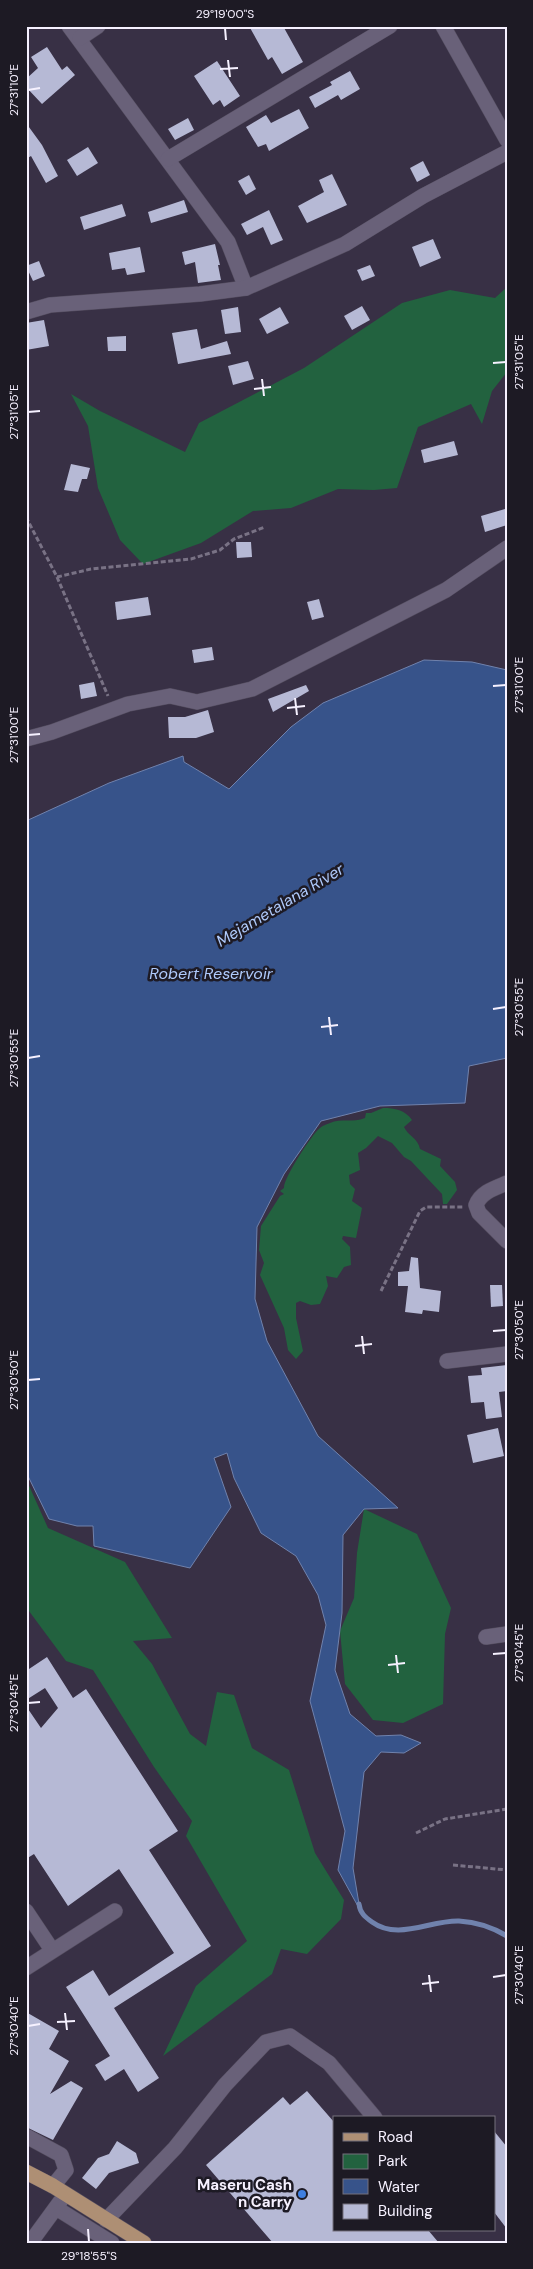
<svg xmlns="http://www.w3.org/2000/svg" width="533" height="2269" font-family="'DM Sans',sans-serif">
	<rect width="100%" height="100%" fill="#383045"/>
	<g fill="#22623f">
		<path d="M507 287V372L492 391 482 424 471 404 418 427 397 488 374 490 338 489 291 508 253 511 201 543 143 564 120 540 98 488 88 426 71 394 100 411 185 452 199 423 304 368 402 303 450 290 495 298Z"/>
		<path d="M383 1108C395 1108 405 1110 412 1120L404 1127C408 1136 418 1138 420 1149L441 1159 440 1166 455 1182 457 1190 447 1204H443L442 1194 411 1161 404 1157 392 1143 378 1136 366 1148 358 1153 360 1170 349 1175 350 1184 355 1189 352 1201 362 1208 356 1238 343 1236 342 1239 350 1247 351 1265 344 1267 337 1278 326 1276 328 1286 320 1304 311 1305 300 1301 296 1303V1318L303 1351 296 1359 288 1350 284 1328 260 1275 264 1263 259 1250 261 1226 280 1196 284 1194 280 1191 284 1188C283 1179 312 1134 320 1128 322 1126 327 1124 330 1123 341 1118 353 1123 365 1118L366 1113H371Z"/>
		<path d="M26 1479 48 1528 125 1562 172 1638 133 1641 152 1664 190 1734 206 1746 217 1692 234 1695 252 1748 289 1770 315 1853 344 1900 341 1919 307 1954 281 1949 272 1974 163 2056 196 1986 247 1941 186 1836 192 1821 154 1767 93 1670 66 1661 26 1607Z"/>
		<path d="M364 1509 417 1534 451 1608 445 1634 443 1704 403 1723 373 1720 345 1684 340 1631 354 1598 357 1553Z"/>
	</g>
	<path fill="#37538a" stroke="#7082ad" d="M424 660 472 662 507 670V1058L469 1066 465 1103 380 1106 321 1121 284 1174 257 1227 255 1299 267 1341 318 1436 398 1508 364 1509 343 1535 342 1613 335 1670 350 1714 376 1736 401 1735 421 1743 404 1753 381 1752 364 1772 353 1868 360 1910 338 1870 345 1831 310 1701 326 1625 318 1595 296 1556 261 1533 234 1478 227 1453 214 1458 231 1507 190 1568 94 1546 93 1526H77L49 1519 26 1472V821L109 783 183 756 184 762 229 789 291 727 323 703Z"/>
	<g fill="none" stroke-linecap="round" stroke-linejoin="round">
		<path stroke="#7082ad" stroke-width="5" d="M359 1904C360 1913 365 1917 372 1922 398 1941 430 1920 459 1921 477 1922 492 1927 507 1936"/>
	</g>
	<g fill="#b6b9d5">
		<path d="M249 26H283L303 62 282 74 272 57 268 60Z"/>
		<path d="M47 47 62 70 67 66 75 75 42 104 26 87V79L38 68 31 57Z"/>
		<path d="M217 61 240 96 224 107 220 100 213 105 194 76Z"/>
		<path d="M350 71 360 89 341 100 338 95 315 108 309 97 332 85 330 82Z"/>
		<path d="M299 109 309 128 269 151 266 144 258 147 246 127 266 115 271 123Z"/>
		<path d="M188 118 194 130 175 140 168 129Z"/>
		<path d="M26 123 42 145 58 176 46 183 31 156 26 159Z"/>
		<path d="M88 147 98 163 77 176 67 160Z"/>
		<path d="M423 161 430 175 417 182 410 168Z"/>
		<path d="M332 174 347 205 307 223 298 206 324 192 319 180Z"/>
		<path d="M249 175 256 189 246 195 238 181Z"/>
		<path d="M184 200 188 212 151 223 148 212Z"/>
		<path d="M122 204 126 216 84 230 80 217Z"/>
		<path d="M269 210 283 240 271 245 263 227 247 235 241 224Z"/>
		<path d="M433 239 441 258 420 267 412 247Z"/>
		<path d="M215 244 220 265H218L221 280 198 283 195 262 185 265 182 252Z"/>
		<path d="M140 247 145 272 127 275 125 268 112 270 109 253Z"/>
		<path d="M39 261 45 276 33 281 26 266Z"/>
		<path d="M370 265 375 276 362 281 357 270Z"/>
		<path d="M362 306 370 320 352 330 344 316Z"/>
		<path d="M238 307 241 332 225 334 221 310Z"/>
		<path d="M280 307 289 323 267 334 259 319Z"/>
		<path d="M44 320 49 346 26 350V323Z"/>
		<path d="M197 329 201 349 227 341 231 354 178 364 172 333Z"/>
		<path d="M126 336V351H108L107 337Z"/>
		<path d="M248 361 254 379 233 385 228 366Z"/>
		<path d="M454 441 458 455 424 463 421 450Z"/>
		<path d="M71 464 90 468 87 479H82L78 492 64 490Z"/>
		<path d="M505 509 507 525 485 532 481 516Z"/>
		<path d="M236 542H251L252 557 237 558Z"/>
		<path d="M148 597 151 615 117 620 115 602Z"/>
		<path d="M319 599 324 617 312 620 307 602Z"/>
		<path d="M212 647 214 660 194 663 192 650Z"/>
		<path d="M94 682 97 696 81 699 79 685Z"/>
		<path d="M306 685 309 691 273 712 268 699Z"/>
		<path d="M208 710 214 732 196 738H169L168 717H185Z"/>
		<path d="M411 1257 418 1258 420 1288 441 1291 439 1312 423 1310 422 1314 405 1312 408 1286H398V1272L409 1271Z"/>
		<path d="M490 1285H502L503 1306 491 1307Z"/>
		<path d="M507 1365V1391L499 1392 502 1417 486 1419 484 1402 471 1403 468 1376 482 1375 481 1368Z"/>
		<path d="M498 1428 504 1456 473 1463 467 1435Z"/>
		<path d="M47 1657 73 1698 86 1689 178 1831 149 1850 211 1946 114 2008 159 2078 138 2092 124 2069 105 2081 95 2065 110 2056 66 1987 93 1970 109 1996 174 1953 119 1869 68 1906 34 1854 26 1859V1706L41 1728 58 1708 45 1688 26 1700V1671Z"/>
		<path d="M26 2012 59 2031 49 2049 69 2061 50 2094 71 2081 83 2088 53 2140 26 2127Z"/>
		<path d="M307 2091 334 2122V2230H428L439 2243H273L206 2165 283 2097 290 2105Z"/>
		<path d="M494 2131 507 2147V2229L494 2212Z"/>
		<path d="M117 2141 136 2153 139 2163 109 2173 96 2189 82 2178 98 2158 109 2154Z"/>
	</g>
	<g fill="none" stroke-linecap="round" stroke-linejoin="round">
		<defs>
			<g id="minor">
				<path d="M69 26 228 242 246 288"/>
				<path d="M443 26 507 140"/>
				<path d="M80 38 98 26"/>
				<path d="M168 159 390 26"/>
				<path d="M26 312 50 305 200 294 246 288 345 244 423 196 507 152"/>
				<path d="M26 739 52 732 128 704 170 696 197 702 252 689 446 590 507 548"/>
				<path d="M507 1183C495 1188 481 1192 476 1205L479 1213 507 1241"/>
				<path d="M447 1361 507 1354"/>
				<path d="M486 1637 507 1634"/>
				<path d="M26 1911 52 1950"/>
				<path d="M26 1968 115 1911"/>
				<path d="M26 2136 61 2155 66 2170 53 2186"/>
				<path d="M56 2208 112 2243"/>
				<path d="M106 2220 175 2148 225 2085 266 2042 290 2036 329 2063 375 2118"/>
				<path d="M30 2243 60 2202"/>
			</g>
			<path id="major" d="M26 2172 53 2186 144 2243"/>
		</defs>
		<use href="#minor" stroke="#534c5e" stroke-width="16"/>
		<use href="#major" stroke="#534c5e" stroke-width="16"/>
		<g stroke="#797285" stroke-width="3" stroke-dasharray="5 2.5" stroke-linecap="butt">
			<path d="M26 517 57 577 108 696"/>
			<path d="M57 577 91 569 191 559 220 550 234 539 265 527"/>
			<path d="M381 1291 420 1211 426 1207H463"/>
			<path d="M416 1833 445 1819 507 1809"/>
			<path d="M453 1865 507 1870"/>
		</g>
		<use href="#minor" stroke="#696179" stroke-width="15"/>
		<use href="#major" stroke="#ae8f74" stroke-width="15"/>
	</g>
	<path fill="none" stroke="#f6f1ff" stroke-width="2" d="M225 28 226 40M228 60 230 77M220 69 238 68M28 90 40 88M493 363 506 362M262 379 264 396M254 389 271 387M28 412 40 411M493 686 506 685M295 698 297 715M287 708 305 706M28 735 40 734M493 1009 506 1007M329 1017 331 1035M321 1027 338 1025M28 1058 40 1056M493 1331 506 1330M362 1336 364 1354M355 1346 372 1344M28 1380 40 1379M493 1654 506 1653M396 1655 398 1673M388 1665 405 1663M28 1703 40 1702M429 1975 431 1992M493 1977 506 1975M422 1984 439 1982M65 2013 67 2030M57 2022 75 2021M28 2026 40 2024M88 2229 89 2242"/>
	<circle fill="#3f7fe0" stroke="#1d1a24" stroke-width="2" cx="302" cy="2194" r="5"/>
	<g text-anchor="middle" dominant-baseline="central" stroke-width="5" stroke-linejoin="round" paint-order="stroke">
		<g font-size="15" font-weight="bold" fill="#f6f1ff" stroke="#1d1a24" text-anchor="end">
			<text x="292" y="2185">Maseru Cash<tspan x="292" dy="17">n Carry</tspan></text>
		</g>
		<g font-size="16" font-style="italic" fill="#afcafc" stroke="#1d1a24">
			<text transform="translate(280 905) rotate(-31)">Mejametalana River</text>
			<text x="211" y="973">Robert Reservoir</text>
		</g>
	</g>
	<rect width="533" height="2269" fill="none" stroke="#1d1a24" stroke-width="55"/>
	<rect x="333" y="2116" width="162" height="115" fill="#1d1a24" stroke="#74707c"/>
	<rect x="343" y="2133" width="25" height="8" fill="#ae8f74" stroke="#74707c"/>
	<text x="378" y="2142" font-size="15" fill="#f6f1ff">Road</text>
	<rect x="343" y="2154" width="25" height="15" fill="#22623f" stroke="#74707c"/>
	<text x="378" y="2166" font-size="15" fill="#f6f1ff">Park</text>
	<rect x="343" y="2179" width="25" height="15" fill="#37538a" stroke="#74707c"/>
	<text x="378" y="2192" font-size="15" fill="#f6f1ff">Water</text>
	<rect x="343" y="2204" width="25" height="15" fill="#b6b9d5" stroke="#74707c"/>
	<text x="378" y="2216" font-size="15" fill="#f6f1ff">Building</text>
	<rect x="28" y="28" width="478" height="2214" fill="none" stroke="#f6f1ff" stroke-width="2"/>
	<g font-size="12" text-anchor="middle" fill="#f6f1ff">
		<text x="225" y="18">29°19'00"S</text>
		<text transform="translate(14 90) rotate(-90)" y="4">27°31'10"E</text>
		<text transform="translate(519 362) rotate(-90)" y="4">27°31'05"E</text>
		<text transform="translate(14 412) rotate(-90)" y="4">27°31'05"E</text>
		<text transform="translate(519 685) rotate(-90)" y="4">27°31'00"E</text>
		<text transform="translate(14 735) rotate(-90)" y="4">27°31'00"E</text>
		<text transform="translate(519 1007) rotate(-90)" y="4">27°30'55"E</text>
		<text transform="translate(14 1058) rotate(-90)" y="4">27°30'55"E</text>
		<text transform="translate(519 1330) rotate(-90)" y="4">27°30'50"E</text>
		<text transform="translate(14 1380) rotate(-90)" y="4">27°30'50"E</text>
		<text transform="translate(519 1653) rotate(-90)" y="4">27°30'45"E</text>
		<text transform="translate(14 1703) rotate(-90)" y="4">27°30'45"E</text>
		<text transform="translate(519 1975) rotate(-90)" y="4">27°30'40"E</text>
		<text transform="translate(14 2026) rotate(-90)" y="4">27°30'40"E</text>
		<text x="89" y="2260">29°18'55"S</text>
	</g>
</svg>
